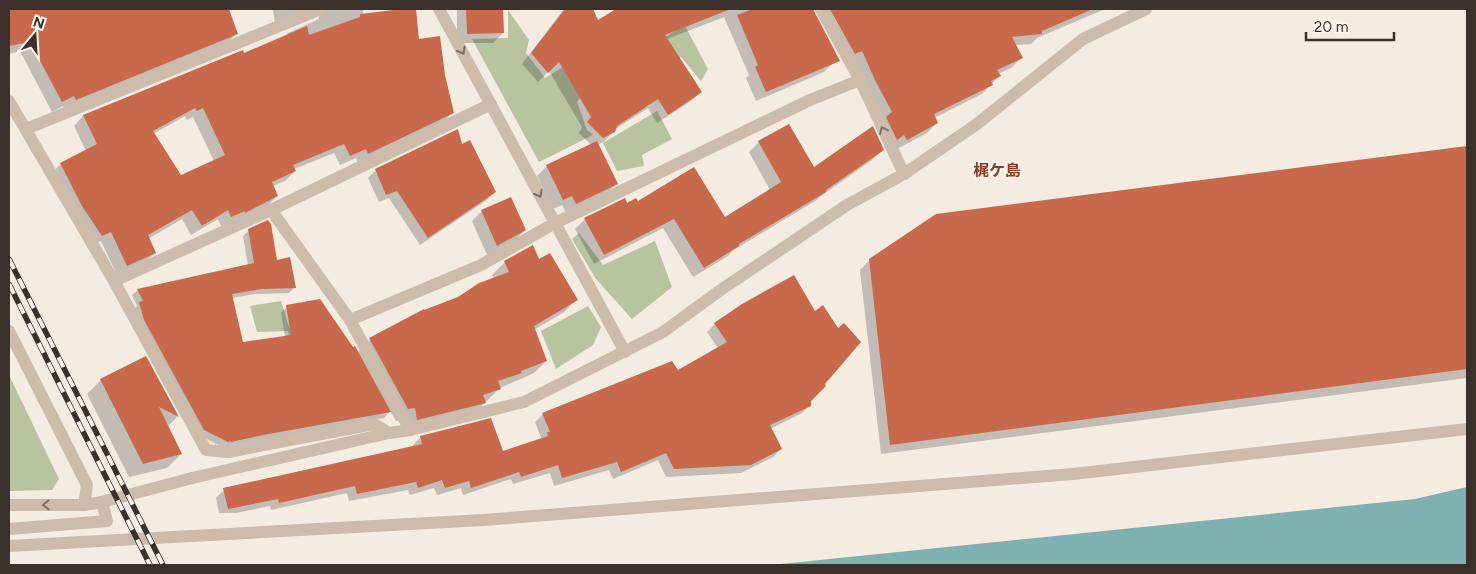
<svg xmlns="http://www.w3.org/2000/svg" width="1476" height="574" font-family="Figtree,'Noto Sans JP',sans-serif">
	<rect width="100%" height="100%" fill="#f4ebe1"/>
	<g fill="#b8c4a0">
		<path d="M659 9H676L708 69 701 81 681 57 674 62 634 57 675 31Z"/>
		<path d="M508 10 529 40 526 53 545 78 563 67 584 93 577 102 587 130 593 135 539 162 472 39 508 38Z"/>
		<path d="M657 111 672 139 642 155 644 166 617 171 603 143Z"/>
		<path d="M579 233 603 265 655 241 672 287 632 319 596 279 572 239Z"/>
		<path d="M281 301 289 327 328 329 295 365 288 331 257 332 250 306Z"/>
		<path d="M588 306 601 327 593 345 556 369 541 331Z"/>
		<path d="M9 375 59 479 52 490 9 491Z"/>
	</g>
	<path fill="#7fb0b2" d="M1467 487V565H771L1415 499Z"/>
	<g fill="#0003" fill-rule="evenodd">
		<path d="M9 9H211V12L228 9 236 34 226 44 65 110 63 106 52 112 20 51 9 54Z"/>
		<path d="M273 9H363V15L414 9 418 40 444 75 453 112 443 122 358 163 356 158 340 165 334 153 294 169 295 171 285 181 273 186 277 196 267 206 221 226 218 219 191 235 182 219 148 239 155 253 145 262 117 275 101 241 92 245 51 173 61 164 86 151 74 126 83 116 242 51 243 55 282 39 288 33 319 19V15L275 24ZM185 116 187 120 193 117 214 161 180 176 153 134Z"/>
		<path d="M457 9H502L503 33 493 43H457Z"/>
		<path d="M564 9H591L597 22 618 9H806L833 63 824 72 756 101 746 78 749 75 724 17 667 39 701 92 691 101 657 123 648 108 614 130 604 142 597 145 616 184 606 194 566 213 562 205 553 209 537 176 547 166 591 145 579 133 582 127 549 71 538 82 522 64Z"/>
		<path d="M819 9H1105L1037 38 1031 44 1014 45 1021 58 1011 68 998 74 999 76 982 94 934 118 937 123 927 133 897 149Z"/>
		<path d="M788 125 813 169 882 150 872 160 821 196 815 201 732 251 728 256 693 277 663 228 594 264 575 229 585 219 626 205 637 203 724 218 770 190 749 152 759 142Z"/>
		<path d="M1467 147V378L881 454 860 270 870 260 937 215Z"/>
		<path d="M376 170 494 192 487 200 420 245 389 198 379 202 368 178Z"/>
		<path d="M482 211 525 230 515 240 487 255 472 221Z"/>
		<path d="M249 230 276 261 295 287 289 293 255 294 231 298 242 343 285 337 281 312 287 307 357 353 370 340 458 298 494 279 492 275 505 262 538 261 576 300 564 312 534 330 546 361 534 373 500 388 472 415 405 431 403 420 396 421 390 411 384 418 222 447 199 435 134 309 137 306 132 295 138 290 248 265 243 236Z"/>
		<path d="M742 306 809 401 810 405 802 413 770 429 781 449 773 457 741 473 666 477 658 460 613 479 609 470 554 486 550 473 513 484 511 479 463 495 461 488 437 495 434 488 410 495 408 490 349 501 347 493 271 510 270 506 236 513H219L216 498 224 490 413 448V445L421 437 502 452 542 440 535 422 543 414 677 371 718 348 707 332 715 324Z"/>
		<path d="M145 358 177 417 167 427 181 454 167 468 129 477 87 394 101 380Z"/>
	</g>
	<g fill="#c8694b" fill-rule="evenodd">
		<path d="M9 9H229L238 34 76 100 74 96 62 102 30 42 9 46Z"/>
		<path d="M402 9H416L419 39 440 36 445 75 454 113 368 154 366 149 350 156 344 144 293 165 296 171 272 182 278 196 245 213V211L231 217 228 210 202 226 192 210 148 235 156 253 127 266 111 232 102 236 82 206 60 163 97 144 83 115 243 50 244 53 307 26 309 35 360 17V14ZM195 108 197 111 203 108 225 155 181 175 153 131Z"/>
		<path d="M466 9H503L504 33 467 34Z"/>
		<path d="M565 9H593L598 20 616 9H727L728 10 665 35 702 92 668 115 658 99 617 126 615 132 603 138 587 122 591 117 559 62 548 73 531 53Z"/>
		<path d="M753 9H813L840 61 766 92 755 67 758 65 737 15Z"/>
		<path d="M830 9H1093L1042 31V34L1012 37 1023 58 997 70 1001 76 991 81 993 85 934 114 938 123 907 140 904 135 897 140 886 117 892 112 875 80 862 51 855 54Z"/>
		<path d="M789 124 814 167 873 126 884 150 826 190V192L739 244V246L704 268 674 219 604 255 584 218 625 198 627 203 636 198 638 201 694 167 725 217 781 182 758 141Z"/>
		<path d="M458 129 462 144 470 140 496 192 428 238 397 191 386 195 375 169Z"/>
		<path d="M597 141 618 184 576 204 572 196 563 200 546 165Z"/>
		<path d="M1467 146V369L890 445 869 259 936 214Z"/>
		<path d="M511 197 526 230 497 246 481 210Z"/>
		<path d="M268 220 271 224 277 260 290 257 296 288 262 289 232 294 243 342 291 335 286 305 320 299 353 347 355 346 391 412 263 435 231 442V441L228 442 204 430 144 320 139 302 143 301 137 289 254 263 248 229Z"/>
		<path d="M533 245 539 259 550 253 578 300 534 326 547 361 521 371 522 373 498 381 501 389 483 395 486 403 417 420 415 408 408 409 369 338 424 309V310L458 297 479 283 509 272 504 261Z"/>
		<path d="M794 275 815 311 823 305 838 328 844 323 861 342 825 384 826 386 811 401V406L770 425 782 449 751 465 674 469 666 453 621 472 617 462 562 478 558 465 521 477 519 472 471 488 469 481 445 488 442 480 418 488 416 482 357 494 355 486 279 503 278 499 228 509 223 488 422 444 420 436 491 418 503 451 548 436 547 432H550L542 413 672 361 678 370 727 342 714 323 742 304Z"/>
		<path d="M146 356 179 417 159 407 182 454 143 464 100 379Z"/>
	</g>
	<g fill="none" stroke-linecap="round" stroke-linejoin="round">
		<g stroke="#cdbbac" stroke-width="12">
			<path d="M84 505 102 502 192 478"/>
			<path d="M9 529 107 521 102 502"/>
			<path d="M9 546 483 520 1073 474 1467 429"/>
		</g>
		<g stroke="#cdbbac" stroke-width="12">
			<path d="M439 9 625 352"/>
			<path d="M821 9 860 80 904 174"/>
			<path d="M9 101 114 281 206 450 228 452 374 424 389 433 410 430 524 402 663 332 722 289 847 205 904 174 977 124 1083 39 1146 9"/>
			<path d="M26 129 321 9"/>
			<path d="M271 210 350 320 410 430"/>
			<path d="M114 281 271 210 491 104"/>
			<path d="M350 320 481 265 555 223 810 100 860 80"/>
			<path d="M9 331 87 485 84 505H9"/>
			<path d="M192 478 389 433"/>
		</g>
		<defs>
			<g id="rail">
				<path d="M9 259 163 565"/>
				<path d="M9 284 150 565"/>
			</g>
		</defs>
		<use href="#rail" stroke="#3b302b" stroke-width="5.5"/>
		<use href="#rail" stroke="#fbf5ee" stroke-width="4" stroke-dasharray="11" stroke-linecap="butt"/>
	</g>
	<defs><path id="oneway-chevron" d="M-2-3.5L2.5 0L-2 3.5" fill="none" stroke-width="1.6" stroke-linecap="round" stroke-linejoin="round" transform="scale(1.25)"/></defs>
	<g stroke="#7d6f65">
		<use href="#oneway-chevron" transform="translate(462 51) rotate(61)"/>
		<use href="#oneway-chevron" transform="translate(883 130) rotate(-115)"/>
		<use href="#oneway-chevron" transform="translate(539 194) rotate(62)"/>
		<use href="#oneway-chevron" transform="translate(46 505) rotate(179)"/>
	</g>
	<g text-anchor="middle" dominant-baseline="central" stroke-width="5" stroke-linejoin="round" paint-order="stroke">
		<g font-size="16" font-weight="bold" fill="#8c3b22" stroke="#fbf5ee">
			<text x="997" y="170">梶ケ島</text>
		</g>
	</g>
	<rect width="1476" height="574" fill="none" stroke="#3b302b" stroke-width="20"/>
	<g transform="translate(35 35) rotate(18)" stroke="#fbf5ee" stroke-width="4" paint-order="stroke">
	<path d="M0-4L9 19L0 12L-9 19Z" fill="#3b302b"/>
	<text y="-8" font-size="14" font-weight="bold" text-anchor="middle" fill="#3b302b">N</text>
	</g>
	<path d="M1306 32v8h88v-8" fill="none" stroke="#3b302b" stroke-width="2.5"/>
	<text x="1314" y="32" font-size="15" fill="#3b302b" stroke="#fbf5ee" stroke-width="4" paint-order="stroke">20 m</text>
</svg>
